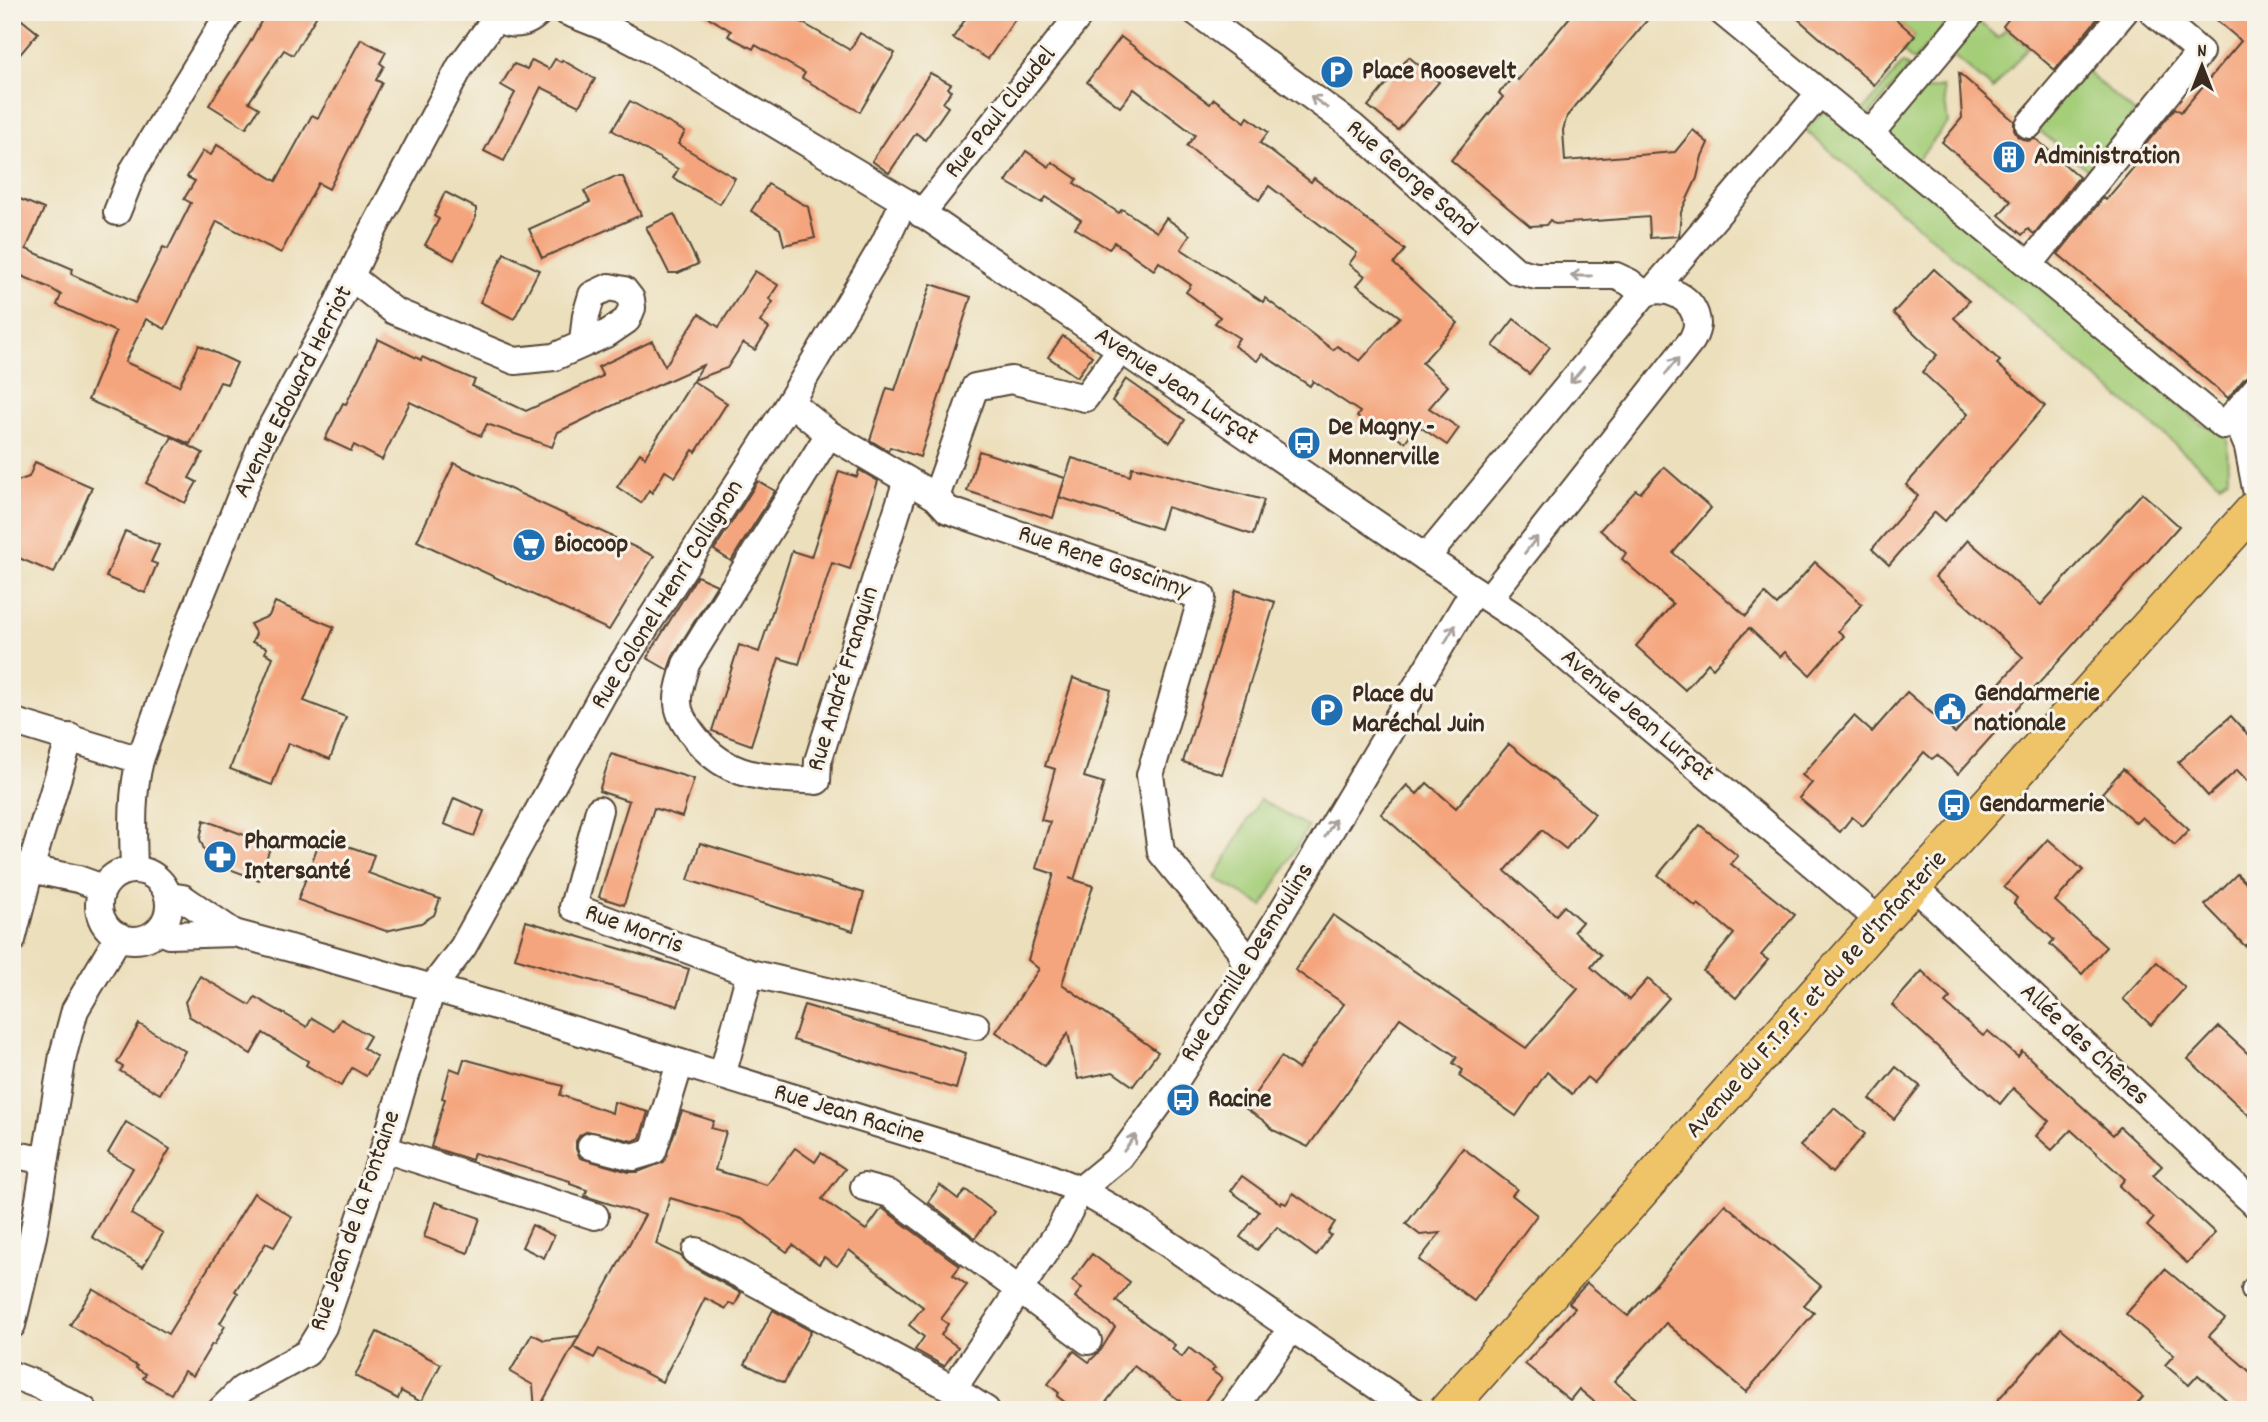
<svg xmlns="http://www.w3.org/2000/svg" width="2268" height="1422" font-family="Dekko,sans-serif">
	<rect width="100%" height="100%" fill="#f7f3e8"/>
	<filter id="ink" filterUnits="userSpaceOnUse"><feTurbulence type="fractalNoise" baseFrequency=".0143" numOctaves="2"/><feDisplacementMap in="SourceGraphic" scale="14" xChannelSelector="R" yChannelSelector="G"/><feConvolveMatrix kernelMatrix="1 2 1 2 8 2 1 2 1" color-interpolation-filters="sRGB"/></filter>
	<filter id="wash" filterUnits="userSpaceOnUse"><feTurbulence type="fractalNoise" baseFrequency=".00686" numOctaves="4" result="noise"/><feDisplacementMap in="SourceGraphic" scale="28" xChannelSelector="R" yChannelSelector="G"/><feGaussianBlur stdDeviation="1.57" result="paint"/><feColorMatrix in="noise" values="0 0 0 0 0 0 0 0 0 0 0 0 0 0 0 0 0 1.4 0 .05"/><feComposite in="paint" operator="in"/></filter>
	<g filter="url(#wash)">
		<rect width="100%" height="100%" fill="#ecdfbc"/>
		<g fill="#a5ce79" stroke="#707c4c" stroke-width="2">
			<path d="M1888 12H1956L1914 61 1902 51 1915 36Z"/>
			<path d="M1979 22 1998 38 2006 29 2028 47 1993 89 1951 54Z"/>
			<path d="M1903 63 1909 68 1867 118 1861 113Z"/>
			<path d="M2083 69 2135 113 2088 170 2035 127Z"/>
			<path d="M1943 87 1948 123 1916 162 1884 132 1916 92Z"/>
			<path d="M1827 108 2099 334 2200 424 2227 434 2228 478 2220 483 1805 130Z"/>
			<path d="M1260 799 1308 827 1263 906 1215 878Z"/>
		</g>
		<g id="blocks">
			<g fill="#f5a57d">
				<path d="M12 12 38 33 12 64Z"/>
				<path d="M266 12H319L293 55 284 50 249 102 259 108 246 128 209 105 249 44Z"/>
				<path d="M700 12H807L801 22 850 50 860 33 895 53 860 112 802 78 805 73 755 45 753 49 728 36 731 31Z"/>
				<path d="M970 12H1020L988 59 953 38Z"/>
				<path d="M1574 12H1654L1567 116 1563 130 1565 161 1675 152 1693 130 1708 143 1702 156 1697 178 1681 212 1679 236 1650 238 1649 217 1555 224 1550 220 1546 225 1530 226 1451 160 1503 97 1499 93 1514 76 1518 80Z"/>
				<path d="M1790 12H1888L1915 36 1874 85Z"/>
				<path d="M2014 12H2103L2055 70 2003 26Z"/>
				<path d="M2207 12H2256V370L2244 379 2228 398 2058 254 2103 198 2106 200 2145 154 2141 150 2175 108 2181 112 2241 41Z"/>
				<path d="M1121 37 1210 104 1214 99 1245 122 1248 117 1268 132 1260 143 1311 182 1314 178 1405 250 1394 264 1458 323 1422 363 1448 386 1429 408 1459 428 1447 445 1417 425 1405 442 1384 428 1381 433 1357 417 1360 412 1313 381 1310 386 1262 354 1257 361 1234 346 1239 338 1215 323 1220 317 1186 292 1191 285 1159 262 1154 270 1114 242 1109 249 1099 243 1075 228 1081 220 1046 197 1042 203 1006 182 1026 151 1049 167 1052 162 1077 179 1074 183 1119 213 1122 209 1157 232 1166 218 1190 235 1181 249 1263 302 1265 298 1333 350 1337 346 1360 361 1400 317 1357 285 1365 276 1349 264 1357 253 1269 186 1259 200 1187 146 1195 135 1134 89 1120 107 1087 82Z"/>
				<path d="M361 39 386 52 380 63 384 66 376 80 382 83 329 189 318 183 281 253 217 221 165 329 146 319 125 362 179 386 199 345 237 363 227 384 220 382 190 444 88 400 116 332 57 305 61 295 50 288 15 273 12 279V216L20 199 44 209 26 249 73 269 71 274 135 303 163 247 168 249 191 203 184 199 195 181 187 177 203 151 211 155 217 145 276 181 312 115 318 118Z"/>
				<path d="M1409 57 1439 82 1398 130 1368 106Z"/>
				<path d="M555 59 561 62 562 60 595 79 579 106 541 87 504 161 484 151 515 93 501 85 514 64 527 69 532 60 549 69Z"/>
				<path d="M930 73 951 84 948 88 951 91 943 103 948 107 925 140 916 133 889 173 872 161Z"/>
				<path d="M1959 73 2014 121V130L2018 137 2027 141 2036 139 2079 177 2034 234 2028 229 2022 235 1999 215 2011 201 1942 142 1962 118Z"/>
				<path d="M630 101 685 132 678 144 735 178 720 204 673 178 678 169 612 130Z"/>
				<path d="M614 177H623L641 215 542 258 529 229 590 202 584 191Z"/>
				<path d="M768 184 808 207 815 238 784 245 780 229 751 211Z"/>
				<path d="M445 192 476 208V217L454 260 425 245 439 219 434 216Z"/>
				<path d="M674 214 698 264 678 273H669L646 227Z"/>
				<path d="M504 253 539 270 514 319 480 302Z"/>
				<path d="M1934 269 1969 301 1954 318 2000 361 1997 364 2045 406 1945 521 1935 512 1889 565 1872 549 1918 496 1906 485 1968 414 1922 372 1937 355 1893 313Z"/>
				<path d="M755 271 778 285 769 299 773 302 760 322 769 328 755 350 743 343 727 368 694 380 703 365 616 404 558 432 552 447 487 424 481 436 410 402 382 460 354 445 351 451 325 439 343 403 346 404 378 339 421 360 422 357 475 380 472 386 526 411 603 376 598 367 652 341 665 366 699 314 719 327Z"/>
				<path d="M931 284 971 297 920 457 890 447 888 451 870 440 887 388 895 390Z"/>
				<path d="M1514 319 1550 347 1529 374 1493 346Z"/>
				<path d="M1063 336 1092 356 1077 377 1048 357Z"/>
				<path d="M1126 379 1185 420 1170 442 1112 401Z"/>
				<path d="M693 381 727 403 696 452 693 450 675 477 665 471 652 493 649 490 641 503 617 487 640 453 645 457Z"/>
				<path d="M172 437 203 453 189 478 197 482 185 503 146 483Z"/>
				<path d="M979 451 1065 478 1053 518 967 491Z"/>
				<path d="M1072 458 1130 476 1132 467 1141 469V468L1264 500 1253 535 1167 507 1160 529 1059 497Z"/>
				<path d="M35 462 92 487 54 573 12 555V483L29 477Z"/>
				<path d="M454 463 654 556 609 630 417 541Z"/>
				<path d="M1664 467 1711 508 1673 553 1746 616 1765 594 1777 605 1815 562 1862 604 1838 631 1844 636 1810 675 1785 652 1780 657 1749 628 1713 668 1708 663 1685 690 1636 646 1673 604 1622 559 1626 553 1600 530 1636 490 1640 493Z"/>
				<path d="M859 470 878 481 850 569 832 563 799 664 779 658 751 745 712 731 739 645 759 652 792 551 811 557 839 471 857 477Z"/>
				<path d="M758 481 775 491 731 561 714 550Z"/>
				<path d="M2142 493 2179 526 1958 774 1937 755 1932 759 1924 752 1863 826 1852 817 1840 832 1799 798 1812 783 1802 775 1854 716 1872 732 1907 692 1955 733 2023 657 1935 577 1968 540 2041 605Z"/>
				<path d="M125 531 159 545 151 562 157 564 145 593 106 577Z"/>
				<path d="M697 576 717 585 673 656 668 670 647 658Z"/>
				<path d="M1236 590 1275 602 1222 774 1183 762Z"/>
				<path d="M275 602 334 627 304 701 346 717 330 759 288 743 272 785 230 769 273 657 265 653 267 648 252 642 256 634 250 624 269 616Z"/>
				<path d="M1073 678 1111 690 1084 777 1104 783 1074 880 1069 878 1093 886 1062 984 1158 1052 1133 1086 1113 1072 1078 1079 1068 1033 1045 1066 996 1032 1039 969 1028 960 1054 874 1036 868 1050 822 1041 820 1055 769 1045 766Z"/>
				<path d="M2231 716 2256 744V790L2237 770 2208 796 2178 762Z"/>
				<path d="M1509 744 1595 814 1566 849 1542 830 1505 871 1556 915 1564 906 1582 922 1574 931 1601 955 1591 967 1629 1000 1648 979 1669 998 1594 1083 1587 1077 1572 1094 1547 1072 1516 1116 1459 1076 1463 1070 1453 1063 1457 1057 1400 1018 1308 1147 1273 1130 1264 1121 1245 1108 1281 1057 1298 1069 1344 1004 1295 970 1333 915 1526 1048 1578 989 1381 814 1407 785 1417 794 1427 783 1456 808Z"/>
				<path d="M611 754 694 779 682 817 654 808 624 905 599 897 629 801 599 791Z"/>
				<path d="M2123 769 2189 830 2175 845 2142 817 2136 823 2102 793Z"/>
				<path d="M454 798 484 811 474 836 444 824Z"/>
				<path d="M204 820 271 845 259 880 213 863 207 857 200 839Z"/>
				<path d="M1700 825 1738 856 1731 864 1795 915 1761 955 1768 960 1736 998 1703 971 1734 934 1698 904 1696 907 1658 875Z"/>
				<path d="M321 837 374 855 368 873 440 899 434 915 421 923 386 931 298 900Z"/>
				<path d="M2048 839 2083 870 2055 901 2106 947 2082 974 2050 944 2054 940 2014 903 2017 898 2004 887Z"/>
				<path d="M700 843 864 893 853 931 688 880Z"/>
				<path d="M2237 874 2256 893V935L2245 946 2205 905Z"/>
				<path d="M526 921 689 969 678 1006 515 958Z"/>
				<path d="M2157 962 2185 988 2151 1025 2123 999Z"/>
				<path d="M1922 971 1950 998 1945 1003 1983 1036 1988 1031 2018 1057 2022 1051 2113 1135 2120 1127 2162 1166 2153 1175 2215 1233 2187 1263 2147 1226 2154 1218 2119 1186 2125 1179 2071 1130 2052 1150 2036 1136 2049 1121 2013 1088 2000 1104 1892 1005Z"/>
				<path d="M200 976 250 1005 255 997 307 1027 312 1018 334 1031 341 1019 370 1036 363 1048 377 1057 366 1076 352 1068 341 1086 306 1065 308 1061 263 1033 251 1054 189 1016 185 1002Z"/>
				<path d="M804 1005 966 1053 956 1089 793 1040Z"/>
				<path d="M139 1024 185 1051 160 1094 120 1071 123 1067 117 1063Z"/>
				<path d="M2219 1027 2256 1061V1122L2188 1059Z"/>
				<path d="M464 1059 563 1086 560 1095 612 1113 614 1102 648 1112 640 1138 633 1141 588 1131 580 1135 576 1141V1149L580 1158 629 1172H638L664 1162 682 1111 714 1121 711 1128 726 1132 715 1170 767 1185 795 1148 815 1162 821 1153 845 1169 822 1199 866 1230 882 1208 960 1266 953 1275 967 1285 941 1319 948 1324 941 1335 958 1347 944 1366 915 1350 924 1337 909 1325 923 1307 849 1250 837 1266 824 1257 819 1264 793 1245 787 1252 742 1219 670 1198 656 1244 681 1256 689 1265 741 1293 735 1305 729 1303 726 1309 705 1298 662 1382 599 1349 594 1358 573 1347 645 1215 585 1196 587 1190 570 1184V1181L474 1153 472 1160 431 1147 445 1099 442 1098 450 1068 460 1072Z"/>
				<path d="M1896 1067 1920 1086 1894 1119 1870 1099Z"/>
				<path d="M1834 1108 1865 1134 1832 1173 1800 1146Z"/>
				<path d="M126 1122 170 1149 131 1214 163 1233 143 1267 92 1237 133 1168 108 1153Z"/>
				<path d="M1463 1148 1517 1189 1512 1195 1537 1215 1474 1301 1419 1260 1440 1233 1420 1235 1406 1224Z"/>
				<path d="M1242 1176 1281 1204 1282 1202 1286 1204 1293 1193 1335 1222 1328 1233 1331 1235 1316 1256 1277 1227 1257 1250 1240 1237 1259 1212 1231 1191Z"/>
				<path d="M940 1185 958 1199 966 1190 994 1212 975 1238 928 1202Z"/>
				<path d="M254 1193 292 1217 274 1247 266 1243 235 1291 238 1293 220 1323 225 1326 214 1345 212 1344 193 1376 184 1371 171 1394 143 1378 146 1374 136 1368 137 1366 70 1325 93 1289 168 1334Z"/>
				<path d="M435 1202 480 1218 468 1253 424 1237Z"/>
				<path d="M1725 1204 1821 1286 1804 1305 1814 1313 1746 1392 1666 1323 1614 1381 1650 1410H1604L1579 1389 1570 1400 1525 1364 1575 1308 1569 1303 1587 1283 1628 1316Z"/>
				<path d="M532 1225 554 1236 544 1258 522 1247Z"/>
				<path d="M1092 1254 1130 1282 1116 1301 1175 1345 1172 1349 1182 1357 1189 1348 1215 1368 1212 1371 1222 1378 1198 1410H1192L1134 1366 1100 1410H1075L1057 1396 1059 1393 1048 1384 1074 1351 1089 1362 1101 1350 1115 1327 1075 1297 1082 1288 1072 1281Z"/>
				<path d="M2165 1269 2225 1319 2209 1336 2256 1377V1410H2238L2198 1375 2189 1385 2165 1365 2174 1355 2126 1314Z"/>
				<path d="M773 1310 811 1331 784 1383 745 1364Z"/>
				<path d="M2061 1328 2143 1397 2132 1410H1989Z"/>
				<path d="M377 1332 441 1364 421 1402 401 1391 398 1399 355 1376Z"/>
				<path d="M532 1334 544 1340 579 1336 538 1410H535L533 1385 510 1372Z"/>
			</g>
		</g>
	</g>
	<g filter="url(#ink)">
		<use href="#blocks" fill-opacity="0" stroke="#564536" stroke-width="2"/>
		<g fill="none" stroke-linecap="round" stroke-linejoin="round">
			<defs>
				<g id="minor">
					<path d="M492 12C505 28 525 27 539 12"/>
					<path d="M567 12 610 29 660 55 904 201 1426 558 1528 625 1880 921"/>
					<path d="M1196 12 1352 126 1516 271 1536 276H1616L1629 282 1644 294"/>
					<path d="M1722 12 2224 426 2256 389"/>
					<path d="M2029 125 2124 12"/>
					<path d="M1870 134 1972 12"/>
					<path d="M117 212 134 169 230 12"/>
					<path d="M921 214 1082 12"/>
					<path d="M2029 265 2200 52 2153 12"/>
					<path d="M351 277 394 311 515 361 554 357 608 333 627 320 632 308 631 299 624 290 609 287 592 295 586 315 583 342"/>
					<path d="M1655 288 1820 93"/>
					<path d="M790 402 829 434 936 497 948 510 1202 597 1150 775 1161 852 1239 948 1247 970"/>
					<path d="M2234 414 2248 447 2256 489"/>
					<path d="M829 434 686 664C683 676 677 690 678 702 678 712 685 724 691 732 725 780 764 777 817 781L818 761 907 480"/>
					<path d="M936 497 975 387 1011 380 1085 398 1121 349"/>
					<path d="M1426 558 1644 294C1666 283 1696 298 1697 324 1697 329 1694 336 1692 340L1489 598"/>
					<path d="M12 721 140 760"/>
					<path d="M599 810 573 907 750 973 976 1026"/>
					<path d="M30 869 78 879 103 888"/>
					<path d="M134 869C133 833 131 795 140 760L182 642 262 444 329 321 369 238 460 67 496 18"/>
					<circle cx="134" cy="905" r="35"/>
					<path d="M1913 885 2256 1205"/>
					<path d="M169 896 183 898 234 933"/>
					<path d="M159 930 169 935 234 933 327 958 496 1006 1038 1173 1080 1190 1138 1223 1412 1410"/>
					<path d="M12 940 30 869 70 737"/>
					<path d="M722 1076 750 973"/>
					<path d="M591 1146 633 1157 653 1151 680 1063"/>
					<path d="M384 1149 595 1216"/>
					<path d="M12 1154 45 1161"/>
					<path d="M864 1187 890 1194 1088 1341"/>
					<path d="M696 1251 953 1389 986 1410"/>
					<path d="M2255 1290H2256"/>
					<path d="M12 1325 33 1236 63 1055 75 1010 119 936"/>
					<path d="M12 1375 41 1386 84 1410"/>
					<path d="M953 1389 1059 1231 1080 1190 1120 1157 1171 1088 1247 970 1474 590"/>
					<path d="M221 1410 242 1389 307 1353 323 1327 384 1149 432 988 463 947 604 692 790 402 884 244 904 201"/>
					<path d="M1233 1410 1292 1328"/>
				</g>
				<path id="major" d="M1447 1410 1880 921 1944 853 2256 507"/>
			</defs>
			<use href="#minor" stroke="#564536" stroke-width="30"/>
			<use href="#major" stroke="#564536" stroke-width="38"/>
			<use href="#minor" stroke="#fff" stroke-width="26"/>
			<use href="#major" stroke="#efc469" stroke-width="35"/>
		</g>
		<defs><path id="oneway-shaft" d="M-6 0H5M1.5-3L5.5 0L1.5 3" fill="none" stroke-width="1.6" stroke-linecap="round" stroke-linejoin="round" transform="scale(1.75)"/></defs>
		<g stroke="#a79f9a">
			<use href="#oneway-shaft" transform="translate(1319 102) rotate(-144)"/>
			<use href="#oneway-shaft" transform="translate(1581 276) rotate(180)"/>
			<use href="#oneway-shaft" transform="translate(1672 366) rotate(-51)"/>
			<use href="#oneway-shaft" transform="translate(1577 375) rotate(130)"/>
			<use href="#oneway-shaft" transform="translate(1531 545) rotate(-52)"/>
			<use href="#oneway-shaft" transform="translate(1450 634) rotate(-60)"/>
			<use href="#oneway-shaft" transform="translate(1330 828) rotate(-60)"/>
			<use href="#oneway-shaft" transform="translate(1130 1143) rotate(-53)"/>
		</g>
	</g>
	<defs>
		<symbol id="parking-disc" viewBox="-11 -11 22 22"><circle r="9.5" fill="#1f6fb2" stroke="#f7f3e8"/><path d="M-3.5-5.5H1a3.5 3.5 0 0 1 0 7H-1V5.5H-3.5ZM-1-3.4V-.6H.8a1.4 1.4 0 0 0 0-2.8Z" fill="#fff"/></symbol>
		<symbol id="building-disc" viewBox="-11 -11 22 22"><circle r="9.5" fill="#1f6fb2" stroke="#f7f3e8"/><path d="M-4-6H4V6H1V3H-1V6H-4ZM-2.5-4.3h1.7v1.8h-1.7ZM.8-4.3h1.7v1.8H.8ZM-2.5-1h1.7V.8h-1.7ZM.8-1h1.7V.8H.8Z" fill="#fff"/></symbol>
		<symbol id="bus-disc" viewBox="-11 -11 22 22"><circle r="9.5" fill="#1f6fb2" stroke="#f7f3e8"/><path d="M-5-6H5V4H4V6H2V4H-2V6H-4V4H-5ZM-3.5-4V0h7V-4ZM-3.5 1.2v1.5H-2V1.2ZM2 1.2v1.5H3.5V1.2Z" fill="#fff"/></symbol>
		<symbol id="supermarket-disc" viewBox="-11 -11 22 22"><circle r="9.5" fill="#1f6fb2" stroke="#f7f3e8"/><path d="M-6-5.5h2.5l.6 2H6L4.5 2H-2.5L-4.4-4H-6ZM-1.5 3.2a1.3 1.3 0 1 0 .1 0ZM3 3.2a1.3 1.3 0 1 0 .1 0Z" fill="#fff"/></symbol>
		<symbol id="civic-disc" viewBox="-11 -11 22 22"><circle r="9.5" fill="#1f6fb2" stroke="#f7f3e8"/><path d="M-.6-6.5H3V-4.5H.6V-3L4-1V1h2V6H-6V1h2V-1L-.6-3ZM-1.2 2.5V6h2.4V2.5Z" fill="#fff"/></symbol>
		<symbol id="pharmacy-disc" viewBox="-11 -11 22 22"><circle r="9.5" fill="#1f6fb2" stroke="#f7f3e8"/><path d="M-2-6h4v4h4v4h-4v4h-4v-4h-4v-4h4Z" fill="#fff"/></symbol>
	</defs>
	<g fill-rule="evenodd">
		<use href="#parking-disc" x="1318" y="53" width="38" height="38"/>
		<use href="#building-disc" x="1990" y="138" width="38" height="38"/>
		<use href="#bus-disc" x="1285" y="424" width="38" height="38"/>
		<use href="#supermarket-disc" x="510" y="526" width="38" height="38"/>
		<use href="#civic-disc" x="1931" y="690" width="38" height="38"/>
		<use href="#parking-disc" x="1308" y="691" width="38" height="38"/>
		<use href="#bus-disc" x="1935" y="786" width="38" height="38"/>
		<use href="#pharmacy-disc" x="201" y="838" width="38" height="38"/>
		<use href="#bus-disc" x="1164" y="1081" width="38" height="38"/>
	</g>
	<g text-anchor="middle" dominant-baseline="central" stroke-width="6" stroke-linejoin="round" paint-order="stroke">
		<g font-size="26" font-weight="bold" fill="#3b2a1e" stroke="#f7f3e8" text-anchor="start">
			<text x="1362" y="72">Place Roosevelt</text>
			<text x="2034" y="157">Administration</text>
			<text x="1328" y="428">De Magny -<tspan x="1328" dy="30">Monnerville</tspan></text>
			<text x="554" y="545">Biocoop</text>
			<text x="1974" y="694">Gendarmerie<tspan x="1974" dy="30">nationale</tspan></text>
			<text x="1352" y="695">Place du<tspan x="1352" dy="30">Maréchal Juin</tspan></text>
			<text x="1979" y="805">Gendarmerie</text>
			<text x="244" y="842">Pharmacie<tspan x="244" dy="30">Intersanté</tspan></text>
			<text x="1208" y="1100">Racine</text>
		</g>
		<g font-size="26" fill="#3b2a1e" stroke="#f7f3e8">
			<text transform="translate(1001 113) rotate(-51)">Rue Paul Claudel</text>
			<text transform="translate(1411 179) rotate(41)">Rue George Sand</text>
			<text transform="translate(1176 387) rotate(34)">Avenue Jean Lurçat</text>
			<text transform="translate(294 392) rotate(-63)">Avenue Edouard Herriot</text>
			<text transform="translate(1104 563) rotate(19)">Rue Rene Goscinny</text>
			<text transform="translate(668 595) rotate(-58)">Rue Colonel Henri Collignon</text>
			<text transform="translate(844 679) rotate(-73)">Rue André Franquin</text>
			<text transform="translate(1637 716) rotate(40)">Avenue Jean Lurçat</text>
			<text transform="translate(634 930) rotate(20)">Rue Morris</text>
			<text transform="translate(1248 963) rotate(-58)">Rue Camille Desmoulins</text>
			<text transform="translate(1817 995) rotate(-48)">Avenue du F.T.P.F. et du 8e d'Infanterie</text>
			<text transform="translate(2084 1045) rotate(43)">Allée des Chênes</text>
			<text transform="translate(849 1115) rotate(17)">Rue Jean Racine</text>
			<text transform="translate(356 1221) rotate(-71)">Rue Jean de la Fontaine</text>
		</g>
	</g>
	<rect width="2268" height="1422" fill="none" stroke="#f7f3e8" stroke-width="42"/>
	<g transform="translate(2202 66)" stroke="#f7f3e8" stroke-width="5" paint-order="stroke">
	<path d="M0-5L12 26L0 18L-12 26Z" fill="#3b2a1e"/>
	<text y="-10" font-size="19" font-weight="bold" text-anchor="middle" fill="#3b2a1e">N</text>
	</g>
</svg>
